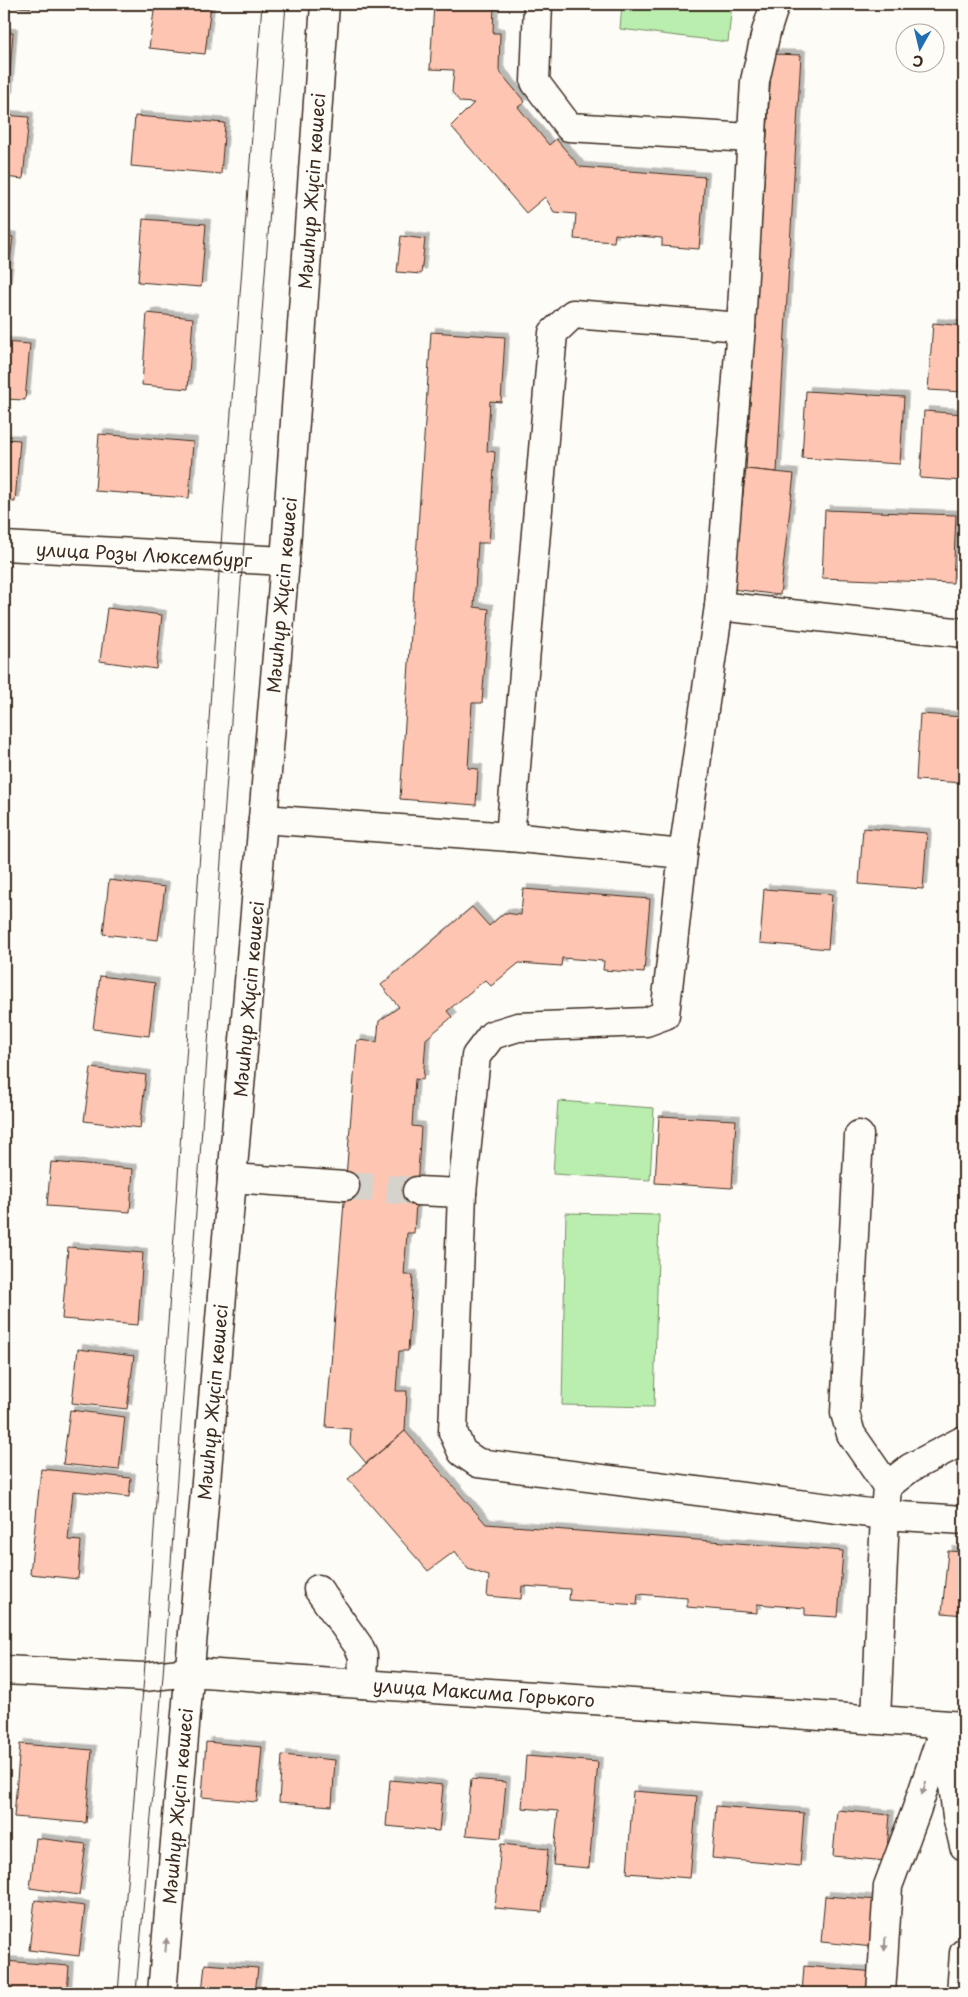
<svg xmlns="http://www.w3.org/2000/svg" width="968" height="1997" font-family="'Playpen Sans',sans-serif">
	<defs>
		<filter id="shadow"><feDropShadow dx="4.5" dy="-4.5" stdDeviation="0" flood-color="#0004"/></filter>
	</defs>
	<rect width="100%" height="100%" fill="#fdfcf7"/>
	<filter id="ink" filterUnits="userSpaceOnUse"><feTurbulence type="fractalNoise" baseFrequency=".02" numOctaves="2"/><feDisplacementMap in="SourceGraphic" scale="10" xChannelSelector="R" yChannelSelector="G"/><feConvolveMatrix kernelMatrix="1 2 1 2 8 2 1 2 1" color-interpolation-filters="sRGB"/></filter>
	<g filter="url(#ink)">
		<g fill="#b9eeaf" stroke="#7a8c66">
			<path d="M622 4H732L728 42 620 29Z"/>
			<path d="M558 1101 654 1108 650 1180 553 1174Z"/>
			<path d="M566 1213 659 1215 654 1407 562 1405Z"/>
		</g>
		<g fill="#fec6b2" stroke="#3b2a1e" filter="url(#shadow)">
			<path d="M4 4H31V8L4 6Z"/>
			<path d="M155 4H211L205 54 149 48Z"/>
			<path d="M434 4H494L493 33H500L499 71 525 102 518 107 549 145 556 139 580 167 705 177 699 249 662 246V238L615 234 614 242 574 239 576 214 554 212 545 197 526 213 451 126 474 103 460 102 452 92 454 70 430 69Z"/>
			<path d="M4 33H13L8 97H4Z"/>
			<path d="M772 54 801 55 777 472 746 469Z"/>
			<path d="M4 115 29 117 23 179 4 177Z"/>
			<path d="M135 116 225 123 221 174 131 166Z"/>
			<path d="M143 219 206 224 201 287 138 282Z"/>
			<path d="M4 236 13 237 6 291 4 290Z"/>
			<path d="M401 236 425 239 421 274 397 272Z"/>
			<path d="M961 244H964V269L958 268Z"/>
			<path d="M147 313 193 318 188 389 142 385Z"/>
			<path d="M933 323 964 326V392L928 390Z"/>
			<path d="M431 332 505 337 501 402 490 401 487 451 495 452 489 543H478L474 607 489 609 482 703H472L468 768 478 769 476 805 400 799Z"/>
			<path d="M4 342 30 344 25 400 4 399Z"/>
			<path d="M806 391 904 397 900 464 802 458Z"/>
			<path d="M924 411 964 414V481L920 478Z"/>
			<path d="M99 434 193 442 189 498 95 491Z"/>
			<path d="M4 439 20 440 15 502 4 501Z"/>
			<path d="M746 469 794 474 780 595 732 589Z"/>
			<path d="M825 510 956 515 953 583 822 578Z"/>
			<path d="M107 608 162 615 156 669 100 661Z"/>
			<path d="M920 714 964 717V783L916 780Z"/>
			<path d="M863 828 927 833 923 889 859 884Z"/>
			<path d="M109 880 165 887 158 940 103 934Z"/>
			<path d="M523 889 650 899 644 973 603 970 604 961 562 958 561 966 519 963 491 986 485 980 447 1011 452 1017 426 1039 423 1080 415 1079 412 1126 421 1127 414 1233H407L404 1275H413L408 1351H399L396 1391H407L405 1431 366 1463 350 1444 351 1429 326 1427 357 1040 377 1042 379 1021 399 1007 381 985 472 907 489 926 504 913 521 915Z"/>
			<path d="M764 889 832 894 828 949 760 943Z"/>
			<path d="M100 976 155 983 149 1036 93 1029Z"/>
			<path d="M91 1068 146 1075 140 1128 84 1121Z"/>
			<path d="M659 1116 736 1120 732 1188 655 1183Z"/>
			<path d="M51 1162 133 1169 130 1212 47 1206Z"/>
			<path d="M68 1247 143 1253 138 1325 62 1319Z"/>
			<path d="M78 1349 134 1356 127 1409 72 1403Z"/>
			<path d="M70 1410 125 1417 119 1470 63 1464Z"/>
			<path d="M405 1431 486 1524 843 1551 838 1617 805 1615V1608L757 1604V1613L687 1607V1598L638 1594 637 1605 569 1600 570 1589 522 1586 521 1599 487 1596 489 1576 468 1569 455 1551 428 1571 348 1479Z"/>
			<path d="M41 1469 131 1478 129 1497 73 1491 68 1540 81 1541 78 1579 30 1574Z"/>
			<path d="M948 1551 964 1552V1615L942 1613Z"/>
			<path d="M206 1742 262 1747 257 1802 202 1797Z"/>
			<path d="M20 1744 92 1750 86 1823 14 1817Z"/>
			<path d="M282 1755 335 1760 332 1806 279 1802Z"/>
			<path d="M526 1756 598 1762 589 1868 553 1865 558 1811 522 1808Z"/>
			<path d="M471 1779 506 1782 501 1838 466 1835Z"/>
			<path d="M390 1780 443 1785 439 1831 386 1826Z"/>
			<path d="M633 1791 697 1796 690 1878 627 1873Z"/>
			<path d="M716 1806 804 1813 800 1866 712 1858Z"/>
			<path d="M837 1810 890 1815 886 1861 833 1856Z"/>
			<path d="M36 1838 86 1844 79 1895 30 1888Z"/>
			<path d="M501 1844 548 1849 542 1912 495 1908Z"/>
			<path d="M825 1896 878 1900 874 1947 821 1942Z"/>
			<path d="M35 1900 85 1906 79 1956 29 1950Z"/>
			<path d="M4 1961 69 1966 67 1993H4Z"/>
			<path d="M205 1964 258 1968 255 1993H202Z"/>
			<path d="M804 1966 876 1972 874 1993H802Z"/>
		</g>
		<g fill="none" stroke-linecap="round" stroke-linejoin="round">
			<path stroke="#d6d2cc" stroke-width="28" stroke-dasharray="28 14" stroke-linecap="butt" d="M345 1186 417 1191"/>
			<defs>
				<g id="minor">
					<path d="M538 4 535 82 569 127 750 138"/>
					<path d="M4 546 285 561"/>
					<path d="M719 606 741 327 755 81 766 32 775 4"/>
					<path d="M263 819 510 837 683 854 719 606 964 633"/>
					<path d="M510 837 553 333 573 314 741 327"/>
					<path d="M232 1178 345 1186"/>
					<path d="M417 1191 462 1193 453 1432 462 1452 478 1463 885 1515 887 1486 851 1434 845 1413 859 1135"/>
					<path d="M462 1193 476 1056 492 1035 518 1027 646 1022 665 1015 683 854"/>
					<path d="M887 1486 910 1468 964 1440"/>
					<path d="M318 1589 358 1645 363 1656 362 1684"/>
					<path d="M4 1670 144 1677 189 1672 964 1726"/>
					<path d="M876 1719 885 1515 964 1520"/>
					<path d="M946 1731 957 1816 964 1846"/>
					<path d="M162 1993 263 819 285 561 325 4"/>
					<path d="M881 1993 888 1886 916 1811 945 1725"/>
					<path d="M961 1993 964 1953"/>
				</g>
			</defs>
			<use href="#minor" stroke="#3b2a1e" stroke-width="31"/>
			<use href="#minor" stroke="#fdfcf7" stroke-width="28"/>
			<g stroke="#3b2a1e" stroke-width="1">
				<path d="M118 1993 144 1677 220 558 262 4"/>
				<path d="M136 1993 163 1675 239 609 286 4"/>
			</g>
		</g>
		<defs><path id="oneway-solid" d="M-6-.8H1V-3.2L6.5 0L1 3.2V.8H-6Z" transform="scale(1.25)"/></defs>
		<g fill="#9c938a">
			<use href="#oneway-solid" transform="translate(924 1788) rotate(108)"/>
			<use href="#oneway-solid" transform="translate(885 1944) rotate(94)"/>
			<use href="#oneway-solid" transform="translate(166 1945) rotate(-85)"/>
		</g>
	</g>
	<g text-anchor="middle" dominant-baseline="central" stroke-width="4.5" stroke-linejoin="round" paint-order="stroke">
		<g font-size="18" fill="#3b2a1e" stroke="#fdfcf7">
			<text transform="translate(311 191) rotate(-86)">Мәшһүр Жүсіп көшесі</text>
			<text transform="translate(144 554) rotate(3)">улица Розы Люксембург</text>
			<text transform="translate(281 595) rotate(-85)">Мәшһүр Жүсіп көшесі</text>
			<text transform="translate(248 999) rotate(-85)">Мәшһүр Жүсіп көшесі</text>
			<text transform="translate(212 1402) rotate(-85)">Мәшһүр Жүсіп көшесі</text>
			<text transform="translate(484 1692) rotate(4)">улица Максима Горького</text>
			<text transform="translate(177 1806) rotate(-85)">Мәшһүр Жүсіп көшесі</text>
		</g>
	</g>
	<rect width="968" height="1997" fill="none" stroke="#fdfcf7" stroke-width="20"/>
	<rect x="10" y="10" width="948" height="1977" fill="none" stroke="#3b2a1e" stroke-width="2" filter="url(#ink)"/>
	<g transform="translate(920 48) rotate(188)"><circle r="24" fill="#fdfcf7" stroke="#afa8a0"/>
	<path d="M0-4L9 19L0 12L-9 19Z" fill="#1f6fb2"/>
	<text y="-8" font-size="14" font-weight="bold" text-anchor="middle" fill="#3b2a1e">С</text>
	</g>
</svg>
